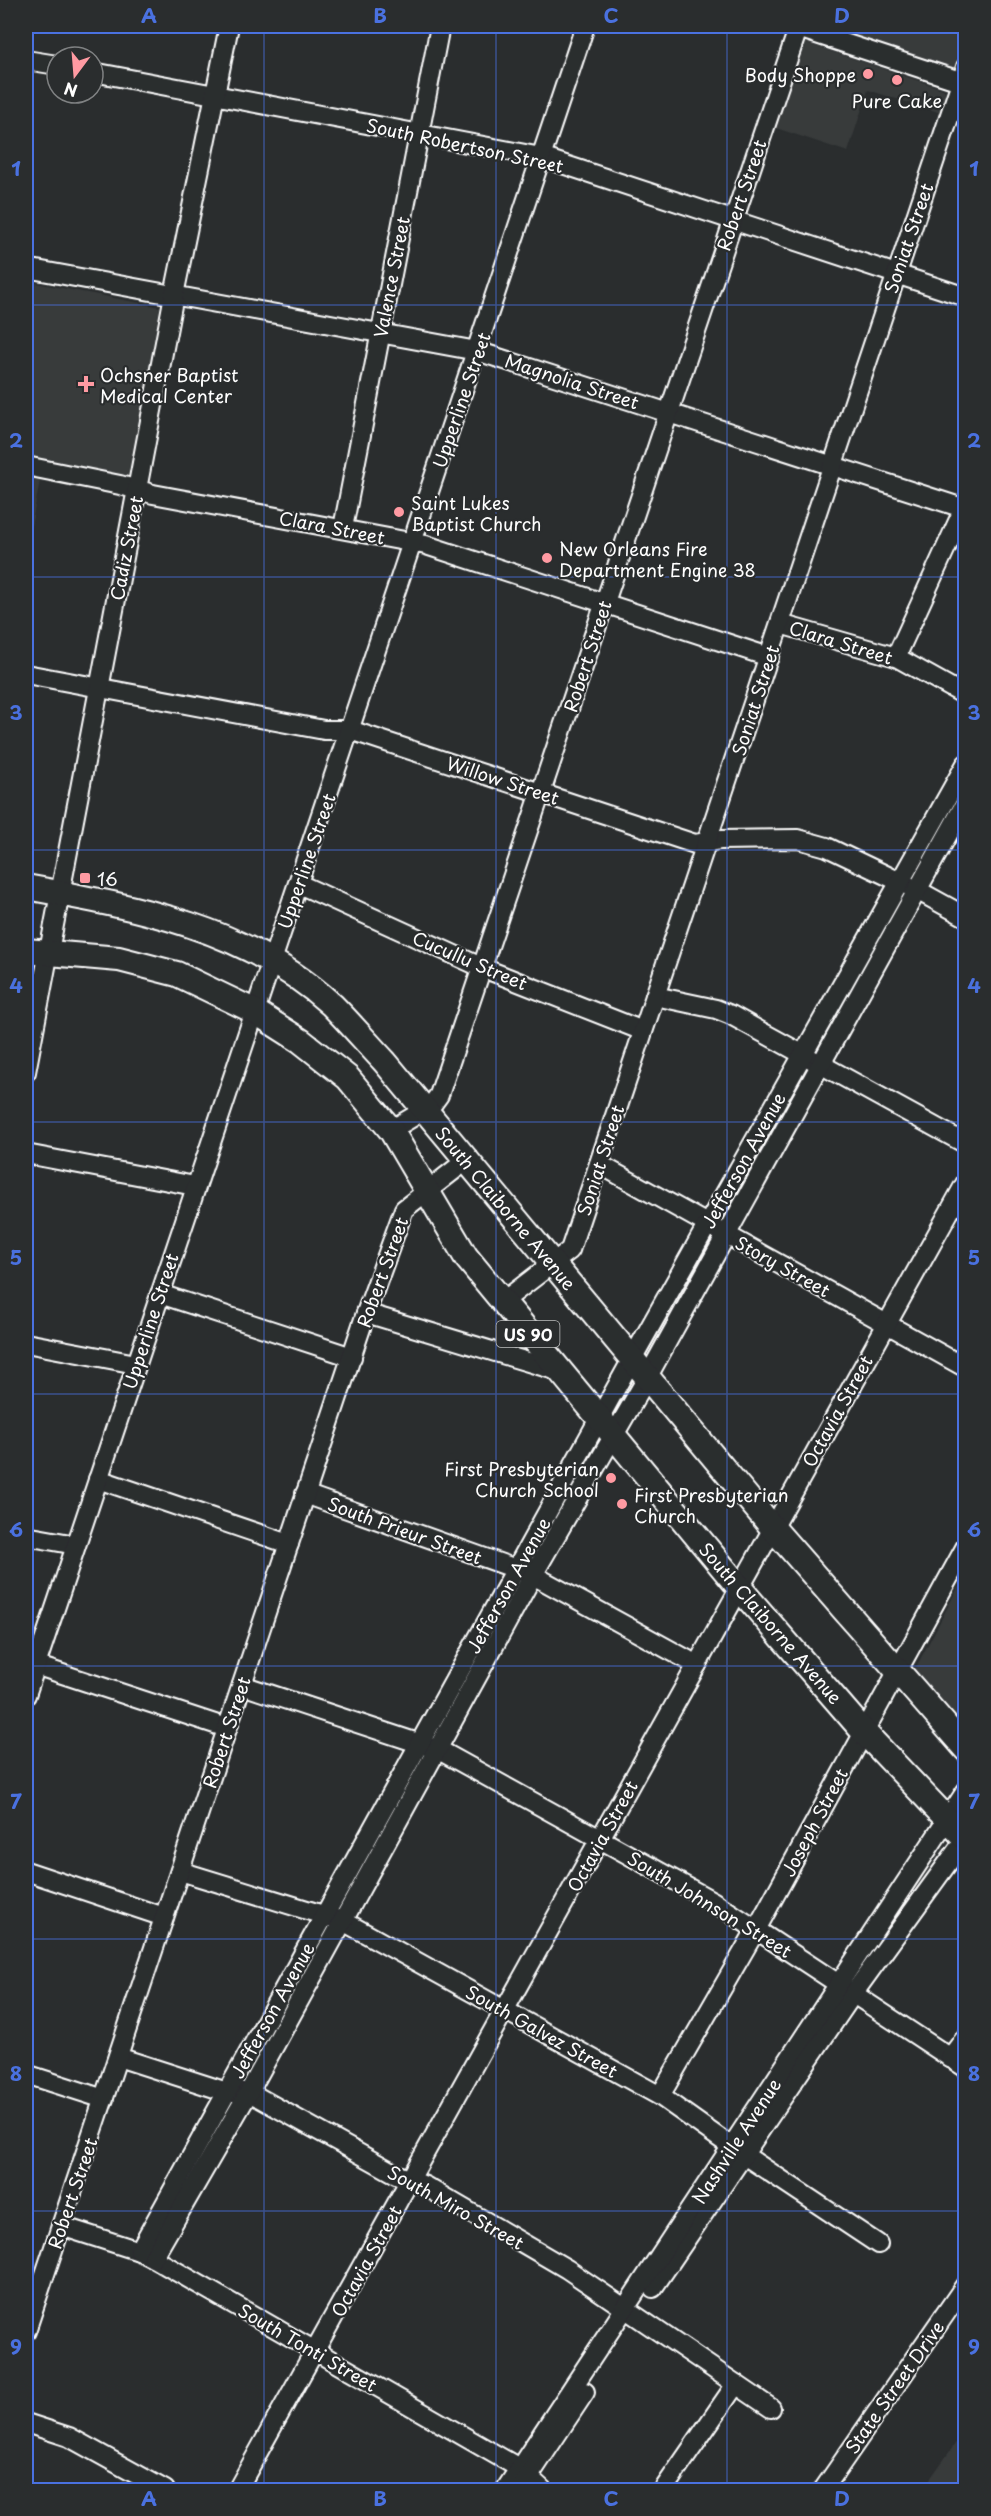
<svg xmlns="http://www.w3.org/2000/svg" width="991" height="2516" font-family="'Playpen Sans',sans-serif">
	<rect width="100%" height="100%" fill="#2a2d2e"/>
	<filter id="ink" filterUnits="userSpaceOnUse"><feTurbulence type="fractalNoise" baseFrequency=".0167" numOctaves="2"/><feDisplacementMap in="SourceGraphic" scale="12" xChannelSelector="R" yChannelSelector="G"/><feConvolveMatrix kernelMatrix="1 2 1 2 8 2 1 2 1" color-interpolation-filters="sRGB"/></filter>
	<g filter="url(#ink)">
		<g fill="#373a3b">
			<path d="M825 26H965V39L955 69 949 70Z"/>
			<path d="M804 42 943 89 947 93 941 113 868 90 848 152 776 128Z"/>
			<path d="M26 281 160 307 130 476 44 461 26 552Z"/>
			<path d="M965 1574V1730L913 1673Z"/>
			<path d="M965 2430V2490H922L960 2437Z"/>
		</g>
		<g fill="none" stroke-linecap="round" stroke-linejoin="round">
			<defs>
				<g id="minor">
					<path d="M792 26 966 83"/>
					<path d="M26 60 57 65"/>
					<path d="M93 72 541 157 966 297"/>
					<path d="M26 268 477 351 966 509"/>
					<path d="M26 466 120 485 153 494 426 545 769 657"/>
					<path d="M343 528 440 26"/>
					<path d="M780 624 896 657 966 696"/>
					<path d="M896 657 966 504"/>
					<path d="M26 674 324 730H350L695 844 720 840 798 839 827 847 917 890 966 917"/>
					<path d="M299 884 483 968 643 1031"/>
					<path d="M655 996 716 1009 731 1015 966 1144"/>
					<path d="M26 1072 174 295 229 26"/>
					<path d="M391 1130 431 1106 439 1095 799 26"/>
					<path d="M26 1154 195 1186"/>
					<path d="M599 1164 966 1368"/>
					<path d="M160 1294 352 1357"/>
					<path d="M502 1302 570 1250 966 67"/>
					<path d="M366 1313 558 1371"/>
					<path d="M26 1343 136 1364"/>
					<path d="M98 1479 289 1544"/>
					<path d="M305 1494 533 1575 697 1665"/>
					<path d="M26 1536 76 1545"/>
					<path d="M35 1665 227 1728"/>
					<path d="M242 1685 439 1750 714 1902 966 2068"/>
					<path d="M26 1695 585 26"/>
					<path d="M26 1871 164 1917"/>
					<path d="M180 1871 343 1921 660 2096 732 2147 878 2244"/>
					<path d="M118 2057 227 2092H249L396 2174 425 2186 567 2269 771 2408"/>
					<path d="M950 2058 966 2037"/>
					<path d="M26 2074 104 2099"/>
					<path d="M660 2096 757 1928 966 1546"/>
					<path d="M61 2226 139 2251 153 2258 519 2468 543 2490"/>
					<path d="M139 2251 632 1359 966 764"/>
					<path d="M153 2258 249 2092 533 1575 647 1378 966 802"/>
					<path d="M653 2288 853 1994 966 1838"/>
					<path d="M26 2331 366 1313 404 1209 467 1160"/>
					<path d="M26 2423 69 2437 165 2490"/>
					<path d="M237 2490 966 1182"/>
					<path d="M505 2490 966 1791"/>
					<path d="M520 2490 585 2392"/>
					<path d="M663 2490 736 2384"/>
					<path d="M823 2490 966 2284"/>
				</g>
				<g id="major">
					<path d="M26 887C135 907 247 927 332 1005 350 1023 367 1043 385 1062L772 1527 966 1749"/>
					<path d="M26 951 119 959 177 974 254 1011 301 1041 348 1078 391 1130 466 1257 748 1598 863 1731 966 1839"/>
				</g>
			</defs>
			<use href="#minor" stroke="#fff" stroke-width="22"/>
			<use href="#major" stroke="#fff" stroke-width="28"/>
			<use href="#minor" stroke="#2a2d2e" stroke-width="18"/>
			<use href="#major" stroke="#2a2d2e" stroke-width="24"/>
		</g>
	</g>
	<path fill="none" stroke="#4a71e0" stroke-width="1.5" stroke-opacity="0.55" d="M264 26V2490M496 26V2490M727 26V2490M26 305H966M26 577H966M26 850H966M26 1122H966M26 1394H966M26 1666H966M26 1939H966M26 2211H966"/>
	<g fill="#ff9aa2" stroke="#2a2d2e" stroke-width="2">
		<circle cx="868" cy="74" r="6"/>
		<circle cx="897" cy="80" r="6"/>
		<path d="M83 375h6v6h6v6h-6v6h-6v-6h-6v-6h6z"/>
		<circle cx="399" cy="512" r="6"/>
		<circle cx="547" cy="558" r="6"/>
		<rect x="79" y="872" width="12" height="12" rx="3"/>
		<circle cx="611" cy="1478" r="6"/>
		<circle cx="622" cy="1504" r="6"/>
	</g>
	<g text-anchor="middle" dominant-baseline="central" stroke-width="4.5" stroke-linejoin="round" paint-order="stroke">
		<rect fill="#2a2d2e" stroke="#bfc0c0" stroke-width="1.5" x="496.5" y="1321" width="63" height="26" rx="4.5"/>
		<g font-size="16" font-weight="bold" fill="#fff">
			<text x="528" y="1334">US 90</text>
		</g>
		<g font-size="18" fill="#fff" stroke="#2a2d2e" text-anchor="start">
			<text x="856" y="74" text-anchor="end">Body Shoppe</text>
			<text x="897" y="100" text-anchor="middle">Pure Cake</text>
			<text x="100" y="374">Ochsner Baptist<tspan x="100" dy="21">Medical Center</tspan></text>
			<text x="411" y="502">Saint Lukes<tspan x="411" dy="21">Baptist Church</tspan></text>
			<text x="559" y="548">New Orleans Fire<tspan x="559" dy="21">Department Engine 38</tspan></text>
			<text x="97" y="878">16</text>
			<text x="599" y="1468" text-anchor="end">First Presbyterian<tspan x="599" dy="21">Church School</tspan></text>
			<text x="634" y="1494">First Presbyterian<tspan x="634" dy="21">Church</tspan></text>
		</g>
		<g font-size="18" fill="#fff" stroke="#2a2d2e">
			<text transform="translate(465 145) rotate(12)">South Robertson Street</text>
			<text transform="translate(741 195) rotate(-71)">Robert Street</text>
			<text transform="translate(908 238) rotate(-71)">Soniat Street</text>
			<text transform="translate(391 277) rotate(-79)">Valence Street</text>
			<text transform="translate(572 381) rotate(18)">Magnolia Street</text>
			<text transform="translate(461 400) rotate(-71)">Upperline Street</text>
			<text transform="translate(332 527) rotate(11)">Clara Street</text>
			<text transform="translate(126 548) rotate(-79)">Cadiz Street</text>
			<text transform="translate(841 642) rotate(17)">Clara Street</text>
			<text transform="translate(587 656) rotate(-72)">Robert Street</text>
			<text transform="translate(755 700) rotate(-72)">Soniat Street</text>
			<text transform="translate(503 780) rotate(18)">Willow Street</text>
			<text transform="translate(306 861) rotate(-71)">Upperline Street</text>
			<text transform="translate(470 960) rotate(23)">Cucullu Street</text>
			<text transform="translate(600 1160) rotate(-72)">Soniat Street</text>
			<text transform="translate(743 1160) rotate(-61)">Jefferson Avenue</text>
			<text transform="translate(506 1208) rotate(50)">South Claiborne Avenue</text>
			<text transform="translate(783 1266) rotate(29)">Story Street</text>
			<text transform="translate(382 1272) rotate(-70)">Robert Street</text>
			<text transform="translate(150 1321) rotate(-72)">Upperline Street</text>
			<text transform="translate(837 1411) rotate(-61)">Octavia Street</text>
			<text transform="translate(405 1530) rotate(20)">South Prieur Street</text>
			<text transform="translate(508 1585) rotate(-61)">Jefferson Avenue</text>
			<text transform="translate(771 1623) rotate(49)">South Claiborne Avenue</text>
			<text transform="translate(226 1732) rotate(-72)">Robert Street</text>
			<text transform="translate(814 1822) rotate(-62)">Joseph Street</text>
			<text transform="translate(602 1836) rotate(-61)">Octavia Street</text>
			<text transform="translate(710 1904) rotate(31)">South Johnson Street</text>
			<text transform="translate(272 2010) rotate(-61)">Jefferson Avenue</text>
			<text transform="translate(542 2031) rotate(29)">South Galvez Street</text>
			<text transform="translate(736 2141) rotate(-57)">Nashville Avenue</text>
			<text transform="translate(72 2193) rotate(-71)">Robert Street</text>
			<text transform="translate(456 2207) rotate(29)">South Miro Street</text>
			<text transform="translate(366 2261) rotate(-61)">Octavia Street</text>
			<text transform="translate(308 2347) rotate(30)">South Tonti Street</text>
			<text transform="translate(894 2387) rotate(-55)">State Street Drive</text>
		</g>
	</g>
	<rect width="991" height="2516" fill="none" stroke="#2a2d2e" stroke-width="66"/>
	<g transform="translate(75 75) rotate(196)"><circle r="28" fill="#2a2d2e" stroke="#7f8182" stroke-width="1.5"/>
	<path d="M0-4.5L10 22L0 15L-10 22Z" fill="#ff9aa2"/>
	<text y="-9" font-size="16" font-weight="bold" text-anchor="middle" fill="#ffffff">N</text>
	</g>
	<rect x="33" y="33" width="925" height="2450" fill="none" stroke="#4a71e0" stroke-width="2"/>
	<g font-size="20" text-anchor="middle" font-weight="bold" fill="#4a71e0">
		<text x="149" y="23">A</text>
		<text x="380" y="23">B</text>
		<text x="611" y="23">C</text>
		<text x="842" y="23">D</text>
		<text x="16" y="176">1</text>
		<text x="974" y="176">1</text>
		<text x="16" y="448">2</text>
		<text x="974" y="448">2</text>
		<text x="16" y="720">3</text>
		<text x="974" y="720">3</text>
		<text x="16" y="993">4</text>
		<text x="974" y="993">4</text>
		<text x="16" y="1265">5</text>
		<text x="974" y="1265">5</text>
		<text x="16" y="1537">6</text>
		<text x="974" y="1537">6</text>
		<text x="16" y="1809">7</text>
		<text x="974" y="1809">7</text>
		<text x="16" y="2081">8</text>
		<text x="974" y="2081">8</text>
		<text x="16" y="2354">9</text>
		<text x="974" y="2354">9</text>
		<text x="149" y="2506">A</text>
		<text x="380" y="2506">B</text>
		<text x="611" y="2506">C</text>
		<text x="842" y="2506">D</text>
	</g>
</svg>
